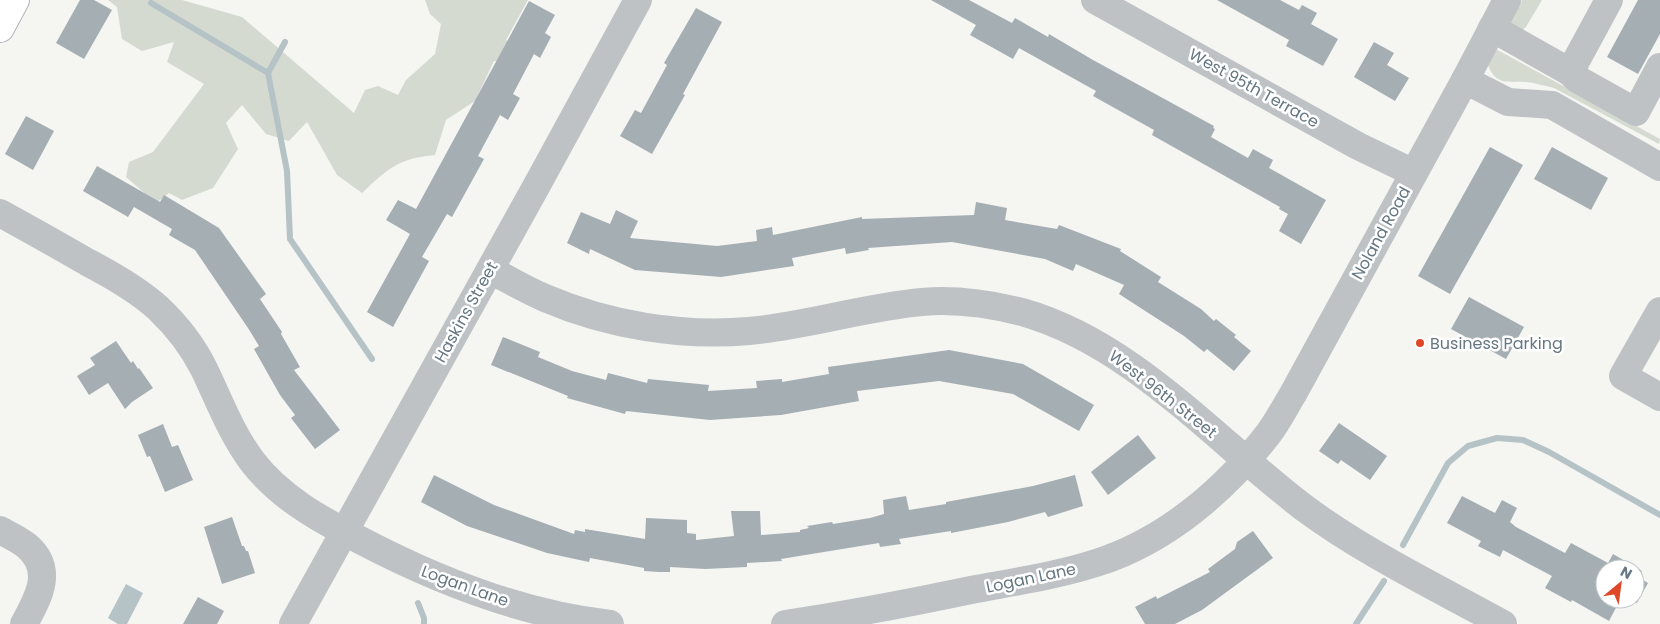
<svg xmlns="http://www.w3.org/2000/svg" width="1660" height="624" font-family="Poppins,sans-serif">
	<rect width="100%" height="100%" fill="#f5f5f2"/>
	<g fill="#d5dad1">
		<path d="M108 0H182L242 17 354 113 365 90 378 86 398 95 406 80 435 54 441 24 430 14 425 0H528L506 40 524 54 508 63 494 61 475 101 446 120 435 155C397 159 389 168 362 193L337 175 307 122 289 141 266 134 242 105 226 123 238 149 213 188 182 200 169 193 156 203 126 177 129 162 153 152 204 84 167 62 174 42 142 51 122 39 117 7Z"/>
		<path d="M1522 0H1542L1526 27 1522 30 1510 23Z"/>
		<path d="M1494 48 1660 139 1659 144 1554 88C1545 86 1536 83 1526 82 1508 81 1496 86 1488 65Z"/>
	</g>
	<path fill="#b5c2c6" d="M126 584 143 593 127 624H118L108 618Z"/>
	<g fill="none" stroke-linecap="round" stroke-linejoin="round">
		<g stroke="#b5c2c6" stroke-width="6">
			<path d="M151 3 268 73 287 171 290 239 372 359"/>
			<path d="M268 73 285 42"/>
			<path d="M1403 545 1448 463 1468 446 1497 438 1523 440 1549 452 1660 515"/>
			<path d="M418 603 424 618V624"/>
			<path d="M1356 624 1384 581"/>
		</g>
	</g>
	<g fill="#a5aeb3">
		<path d="M80 0H94L112 10 84 59 56 43Z"/>
		<path d="M931 0H969L1012 23 1015 18 1048 37 1049 34 1093 60 1214 126 1213 128 1215 129 1211 137 1248 158 1253 149 1273 160 1269 168 1326 200 1301 244 1279 231 1288 214 1279 209 1280 207 1152 135 1154 130 1093 96 1096 91 1019 48 1013 59 970 35 976 25Z"/>
		<path d="M1217 0H1280L1299 10 1302 5 1317 13 1311 24 1338 39 1323 66 1286 46 1289 40Z"/>
		<path d="M1638 0H1660V34L1638 74 1607 57Z"/>
		<path d="M529 1 555 15 545 33 551 37 540 58 534 54 513 94 520 98 508 120 500 115 478 156 484 159 452 217 447 214 422 257 429 261 393 327 367 312 410 234 386 220 398 200 416 209Z"/>
		<path d="M696 8 722 22 683 94 685 95 652 154 620 136 635 110 641 113 667 65 664 63Z"/>
		<path d="M1374 42 1394 53 1387 65 1409 78 1395 101 1354 77Z"/>
		<path d="M26 116 54 131 33 170 5 154Z"/>
		<path d="M1490 147 1523 165 1450 294 1418 276Z"/>
		<path d="M1552 147 1608 178 1591 210 1534 179Z"/>
		<path d="M97 166 160 202 164 195 219 228 266 294 260 299 282 332 281 334 300 367 294 370 340 430 315 449 291 418 295 415 280 395 254 349 259 346 248 328 195 250 169 235 172 229 134 207 128 217 83 191Z"/>
		<path d="M976 202 1007 208 1005 220 1057 229 1059 225 1121 249 1120 251 1161 277 1158 282 1201 309 1214 321 1216 319 1236 335 1234 337 1251 351 1234 371 1207 349 1204 352 1184 336 1119 294 1124 285 1076 264 1073 271 1045 259 952 242 868 248 869 250 846 254 845 248 792 258 794 266 721 277 635 270 590 249 589 254 567 243 581 212 610 224 616 210 638 221 630 238 717 246 757 241 756 230 772 227 773 235 862 217V219L974 215Z"/>
		<path d="M1469 297 1524 327 1506 359 1451 329Z"/>
		<path d="M503 337 540 352 538 357 572 371 606 380 608 373 647 383 648 379 709 385 708 391 757 388 756 381 782 379V382L829 374 828 367 949 350 1023 364 1094 405 1079 431 1013 394 939 381 857 391 859 401 781 415 710 420 626 411 625 414 567 398 568 396 491 365Z"/>
		<path d="M116 341 131 363 133 361 138 369 139 368 153 388 132 402 125 409 108 383 89 395 77 376 95 365 90 358Z"/>
		<path d="M1339 423 1387 456 1370 480 1341 460 1338 464 1319 451Z"/>
		<path d="M163 424 172 447 178 445 193 480 165 492 150 456 147 457 138 435Z"/>
		<path d="M1138 435 1156 458 1108 495 1091 472Z"/>
		<path d="M434 475 494 505 574 534 575 530 585 532V529L645 539 646 518 687 520V533L696 534V540L734 536 731 511H760L761 535 800 532V530L809 528 807 526 832 522 833 524 870 518 884 514 883 500 906 496 909 510 946 504V502L1033 486 1075 475 1083 506 1048 517 1045 512 1008 522 951 533V531L899 539 901 544 880 547 879 543 781 559 782 561 747 563V567L705 569 670 567V572H659L644 571V568L590 558 589 562 547 553 467 526 421 502Z"/>
		<path d="M1462 496 1495 513 1502 500 1517 508 1510 522 1516 527 1565 553 1571 543 1608 563 1613 554 1642 571 1638 577 1648 583 1637 603 1630 599H1635V569H1605V599H1626L1622 606 1618 604 1609 621 1572 600 1571 602 1545 588 1552 576 1503 550 1500 557 1478 546 1481 541 1447 523Z"/>
		<path d="M232 517 242 546H244L246 551H248L255 573 222 584 204 527Z"/>
		<path d="M1253 531 1273 558 1202 610 1175 624H1145L1135 607 1156 596 1157 599 1210 572 1208 569 1235 549 1237 542Z"/>
		<path d="M198 597 224 611 217 624H183Z"/>
	</g>
	<g fill="none" stroke-linecap="round" stroke-linejoin="round">
		<defs>
			<path id="major" d="M0 28 15 0"/>
		</defs>
		<use href="#major" stroke="#b1b6b9" stroke-width="30"/>
		<g stroke="#bec2c5" stroke-width="28">
			<path d="M1095 0 1358 146 1414 173"/>
			<path d="M1492 28 1570 72 1609 0"/>
			<path d="M1570 72 1577 79 1636 112 1660 67"/>
			<path d="M1465 80 1508 102 1552 105 1660 167"/>
			<path d="M0 213C29 229 58 245 87 262 112 275 137 289 158 308 176 325 193 347 204 369 219 400 231 433 252 461 279 497 321 520 360 540 438 581 522 614 610 624"/>
			<path d="M490 270C508 279 526 290 545 298 608 325 681 337 749 331 807 326 864 307 922 302 955 299 990 304 1022 312 1132 343 1215 440 1303 507 1365 553 1436 587 1503 624"/>
			<path d="M1660 311 1623 376 1660 397"/>
			<path d="M0 530C9 535 20 540 27 546 55 570 38 598 24 624"/>
			<path d="M293 624 537 185 638 0"/>
			<path d="M785 624C847 615 909 603 971 590 1013 582 1055 576 1096 563 1166 541 1225 490 1269 433 1278 421 1285 407 1293 394L1465 80 1507 0"/>
		</g>
		<use href="#major" stroke="#fff" stroke-width="28"/>
	</g>
	<circle fill="#de4829" stroke="#fff" stroke-width="2" cx="1420" cy="343" r="5"/>
	<g text-anchor="middle" dominant-baseline="central" stroke-width="5" stroke-linejoin="round" paint-order="stroke">
		<g font-size="16" fill="#657782" stroke="#fff">
			<text transform="translate(1254 88) rotate(29)">West 95th Terrace</text>
			<text transform="translate(1381 233) rotate(-61)">Noland Road</text>
			<text transform="translate(466 312) rotate(-61)">Haskins Street</text>
			<text transform="translate(1163 394) rotate(38)">West 96th Street</text>
			<text transform="translate(1031 578) rotate(-12)">Logan Lane</text>
			<text transform="translate(465 586) rotate(20)">Logan Lane</text>
		</g>
		<g font-size="16" fill="#657782" stroke="#fff" text-anchor="start">
			<text x="1430" y="343">Business Parking</text>
		</g>
	</g>
	<g transform="translate(1620 584) rotate(29)"><circle r="24" fill="#ffffff" stroke="#c1c9cd"/>
	<path d="M0-4L9 19L0 12L-9 19Z" fill="#de4829"/>
	<text y="-8" font-size="14" font-weight="bold" text-anchor="middle" fill="#657782">N</text>
	</g>
</svg>
